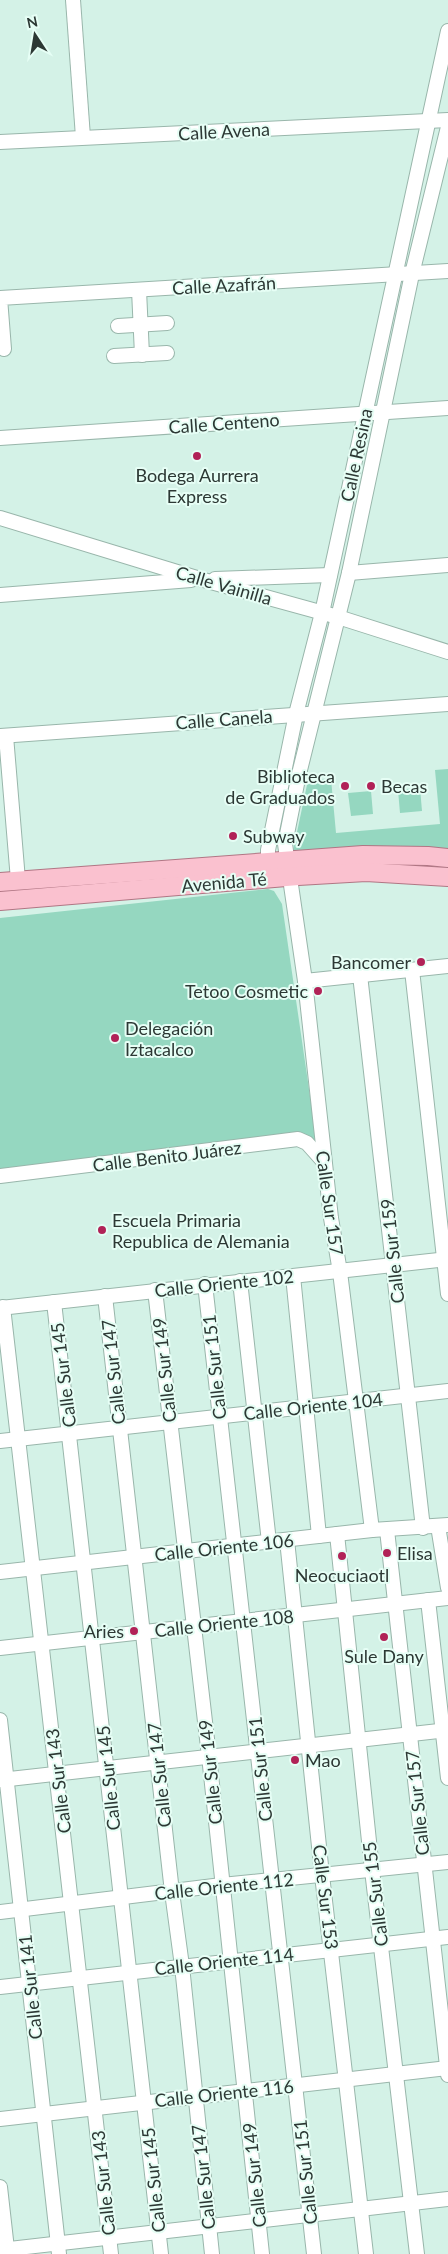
<svg xmlns="http://www.w3.org/2000/svg" width="448" height="2254" font-family="Lato,sans-serif">
	<rect width="100%" height="100%" fill="#d4f2e7"/>
	<g fill="#95d7c0">
		<path d="M448 769V852L366 847 293 851 308 780 331 779 336 833 440 824 435 770Z"/>
		<path d="M420 788 422 811 400 813 398 790Z"/>
		<path d="M371 791 373 814 351 816 348 793Z"/>
		<path d="M268 889 274 891 282 904 317 1144 312 1139 0 1170V918Z"/>
	</g>
	<g fill="none" stroke-linecap="round" stroke-linejoin="round">
		<defs>
			<g id="minor">
				<path d="M73 0 83 137"/>
				<path d="M0 142 448 120"/>
				<path d="M139 290 142 355"/>
				<path d="M118 326 167 323"/>
				<path d="M4 349 0 298 448 271"/>
				<path d="M114 356 167 353"/>
				<path d="M0 438 448 408"/>
				<path d="M0 518 200 579 338 617 448 652"/>
				<path d="M349 573 448 565"/>
				<path d="M215 579 330 575"/>
				<path d="M0 595 191 580"/>
				<path d="M0 736 448 704"/>
				<path d="M6 736 18 880"/>
				<path d="M268 871V850L296 714 322 613 448 31"/>
				<path d="M412 970 448 1294"/>
				<path d="M360 975 423 1528"/>
				<path d="M305 981 448 966"/>
				<path d="M0 1176 298 1139 307 1143 324 1162"/>
				<path d="M293 1276 319 1536"/>
				<path d="M240 1281 269 1542"/>
				<path d="M205 1284 314 2254"/>
				<path d="M155 1290 209 1756 262 2254"/>
				<path d="M105 1296 172 1892 182 1966 212 2254"/>
				<path d="M54 1302 161 2254"/>
				<path d="M3 1307 111 2254"/>
				<path d="M0 1308 448 1259"/>
				<path d="M0 1441 448 1391"/>
				<path d="M438 1526 448 1588"/>
				<path d="M372 1530 340 1272 331 1218 305 981 285 844 299 774 349 573 412 274 448 127"/>
				<path d="M387 1530 448 2075"/>
				<path d="M337 1534 372 1870 417 2254"/>
				<path d="M287 1540 322 1875 366 2254"/>
				<path d="M0 1572 372 1530 448 1525"/>
				<path d="M428 1600 448 1778"/>
				<path d="M0 1648 448 1598"/>
				<path d="M0 1720 59 2254"/>
				<path d="M0 1780 448 1730"/>
				<path d="M0 1912 222 1885 448 1862"/>
				<path d="M0 1987 448 1937"/>
				<path d="M0 2119 448 2068"/>
				<path d="M0 2187 7 2249"/>
				<path d="M0 2250 448 2199"/>
			</g>
			<g id="major">
				<path d="M0 882 363 855 428 856 448 858"/>
				<path d="M0 901 298 876 366 872 448 877"/>
			</g>
		</defs>
		<use href="#minor" stroke="#99b6ab" stroke-width="16"/>
		<use href="#major" stroke="#b07684" stroke-width="20"/>
		<use href="#minor" stroke="#fff" stroke-width="14"/>
		<use href="#major" stroke="#fac1cf" stroke-width="18"/>
	</g>
	<g fill="#b12257" stroke="#e6fef5" stroke-width="2">
		<circle cx="197" cy="456" r="5"/>
		<circle cx="345" cy="786" r="5"/>
		<circle cx="371" cy="786" r="5"/>
		<circle cx="233" cy="836" r="5"/>
		<circle cx="421" cy="962" r="5"/>
		<circle cx="318" cy="991" r="5"/>
		<circle cx="115" cy="1038" r="5"/>
		<circle cx="102" cy="1230" r="5"/>
		<circle cx="387" cy="1553" r="5"/>
		<circle cx="342" cy="1556" r="5"/>
		<circle cx="134" cy="1631" r="5"/>
		<circle cx="384" cy="1637" r="5"/>
		<circle cx="295" cy="1760" r="5"/>
	</g>
	<g text-anchor="middle" dominant-baseline="central" stroke-width="4" stroke-linejoin="round" paint-order="stroke">
		<g font-size="18" fill="#2c3834" stroke="#e6fef5">
			<text transform="translate(224 131) rotate(-3)">Calle Avena</text>
			<text transform="translate(224 285) rotate(-3)">Calle Azafrán</text>
			<text transform="translate(224 423) rotate(-4)">Calle Centeno</text>
			<text transform="translate(356 455) rotate(-78)">Calle Resina</text>
			<text transform="translate(224 585) rotate(16)">Calle Vainilla</text>
			<text transform="translate(224 719) rotate(-4)">Calle Canela</text>
			<text transform="translate(224 882) rotate(-5)">Avenida Té</text>
			<text transform="translate(167 1156) rotate(-7)">Calle Benito Juárez</text>
			<text transform="translate(330 1203) rotate(82)">Calle Sur 157</text>
			<text transform="translate(392 1251) rotate(-96)">Calle Sur 159</text>
			<text transform="translate(224 1283) rotate(-6)">Calle Oriente 102</text>
			<text transform="translate(214 1367) rotate(-96)">Calle Sur 151</text>
			<text transform="translate(164 1370) rotate(-96)">Calle Sur 149</text>
			<text transform="translate(113 1372) rotate(-96)">Calle Sur 147</text>
			<text transform="translate(63 1375) rotate(-97)">Calle Sur 145</text>
			<text transform="translate(313 1406) rotate(-6)">Calle Oriente 104</text>
			<text transform="translate(224 1547) rotate(-6)">Calle Oriente 106</text>
			<text transform="translate(224 1623) rotate(-6)">Calle Oriente 108</text>
			<text transform="translate(260 1769) rotate(-96)">Calle Sur 151</text>
			<text transform="translate(210 1772) rotate(-96)">Calle Sur 149</text>
			<text transform="translate(159 1775) rotate(-96)">Calle Sur 147</text>
			<text transform="translate(108 1778) rotate(-96)">Calle Sur 145</text>
			<text transform="translate(58 1781) rotate(-97)">Calle Sur 143</text>
			<text transform="translate(417 1803) rotate(-96)">Calle Sur 157</text>
			<text transform="translate(224 1886) rotate(-6)">Calle Oriente 112</text>
			<text transform="translate(375 1894) rotate(-97)">Calle Sur 155</text>
			<text transform="translate(326 1897) rotate(83)">Calle Sur 153</text>
			<text transform="translate(224 1961) rotate(-6)">Calle Oriente 114</text>
			<text transform="translate(30 1987) rotate(-96)">Calle Sur 141</text>
			<text transform="translate(224 2093) rotate(-6)">Calle Oriente 116</text>
			<text transform="translate(305 2172) rotate(-96)">Calle Sur 151</text>
			<text transform="translate(254 2175) rotate(-96)">Calle Sur 149</text>
			<text transform="translate(203 2177) rotate(-96)">Calle Sur 147</text>
			<text transform="translate(153 2180) rotate(-96)">Calle Sur 145</text>
			<text transform="translate(103 2183) rotate(-96)">Calle Sur 143</text>
		</g>
		<g font-size="18" fill="#2c3834" stroke="#e6fef5" text-anchor="start">
			<text x="197" y="475" text-anchor="middle">Bodega Aurrera<tspan x="197" dy="21">Express</tspan></text>
			<text x="335" y="776" text-anchor="end">Biblioteca<tspan x="335" dy="21">de Graduados</tspan></text>
			<text x="381" y="786">Becas</text>
			<text x="243" y="836">Subway</text>
			<text x="411" y="962" text-anchor="end">Bancomer</text>
			<text x="308" y="991" text-anchor="end">Tetoo Cosmetic</text>
			<text x="125" y="1028">Delegación<tspan x="125" dy="21">Iztacalco</tspan></text>
			<text x="112" y="1220">Escuela Primaria<tspan x="112" dy="21">Republica de Alemania</tspan></text>
			<text x="397" y="1553">Elisa</text>
			<text x="342" y="1575" text-anchor="middle">Neocuciaotl</text>
			<text x="124" y="1631" text-anchor="end">Aries</text>
			<text x="384" y="1656" text-anchor="middle">Sule Dany</text>
			<text x="305" y="1760">Mao</text>
		</g>
	</g>
	<g transform="translate(35 35) rotate(348)" stroke="#e6fef5" stroke-width="4" paint-order="stroke">
	<path d="M0-4L9 19L0 12L-9 19Z" fill="#2c3834"/>
	<text y="-8" font-size="14" font-weight="bold" text-anchor="middle" fill="#2c3834">N</text>
	</g>
</svg>
